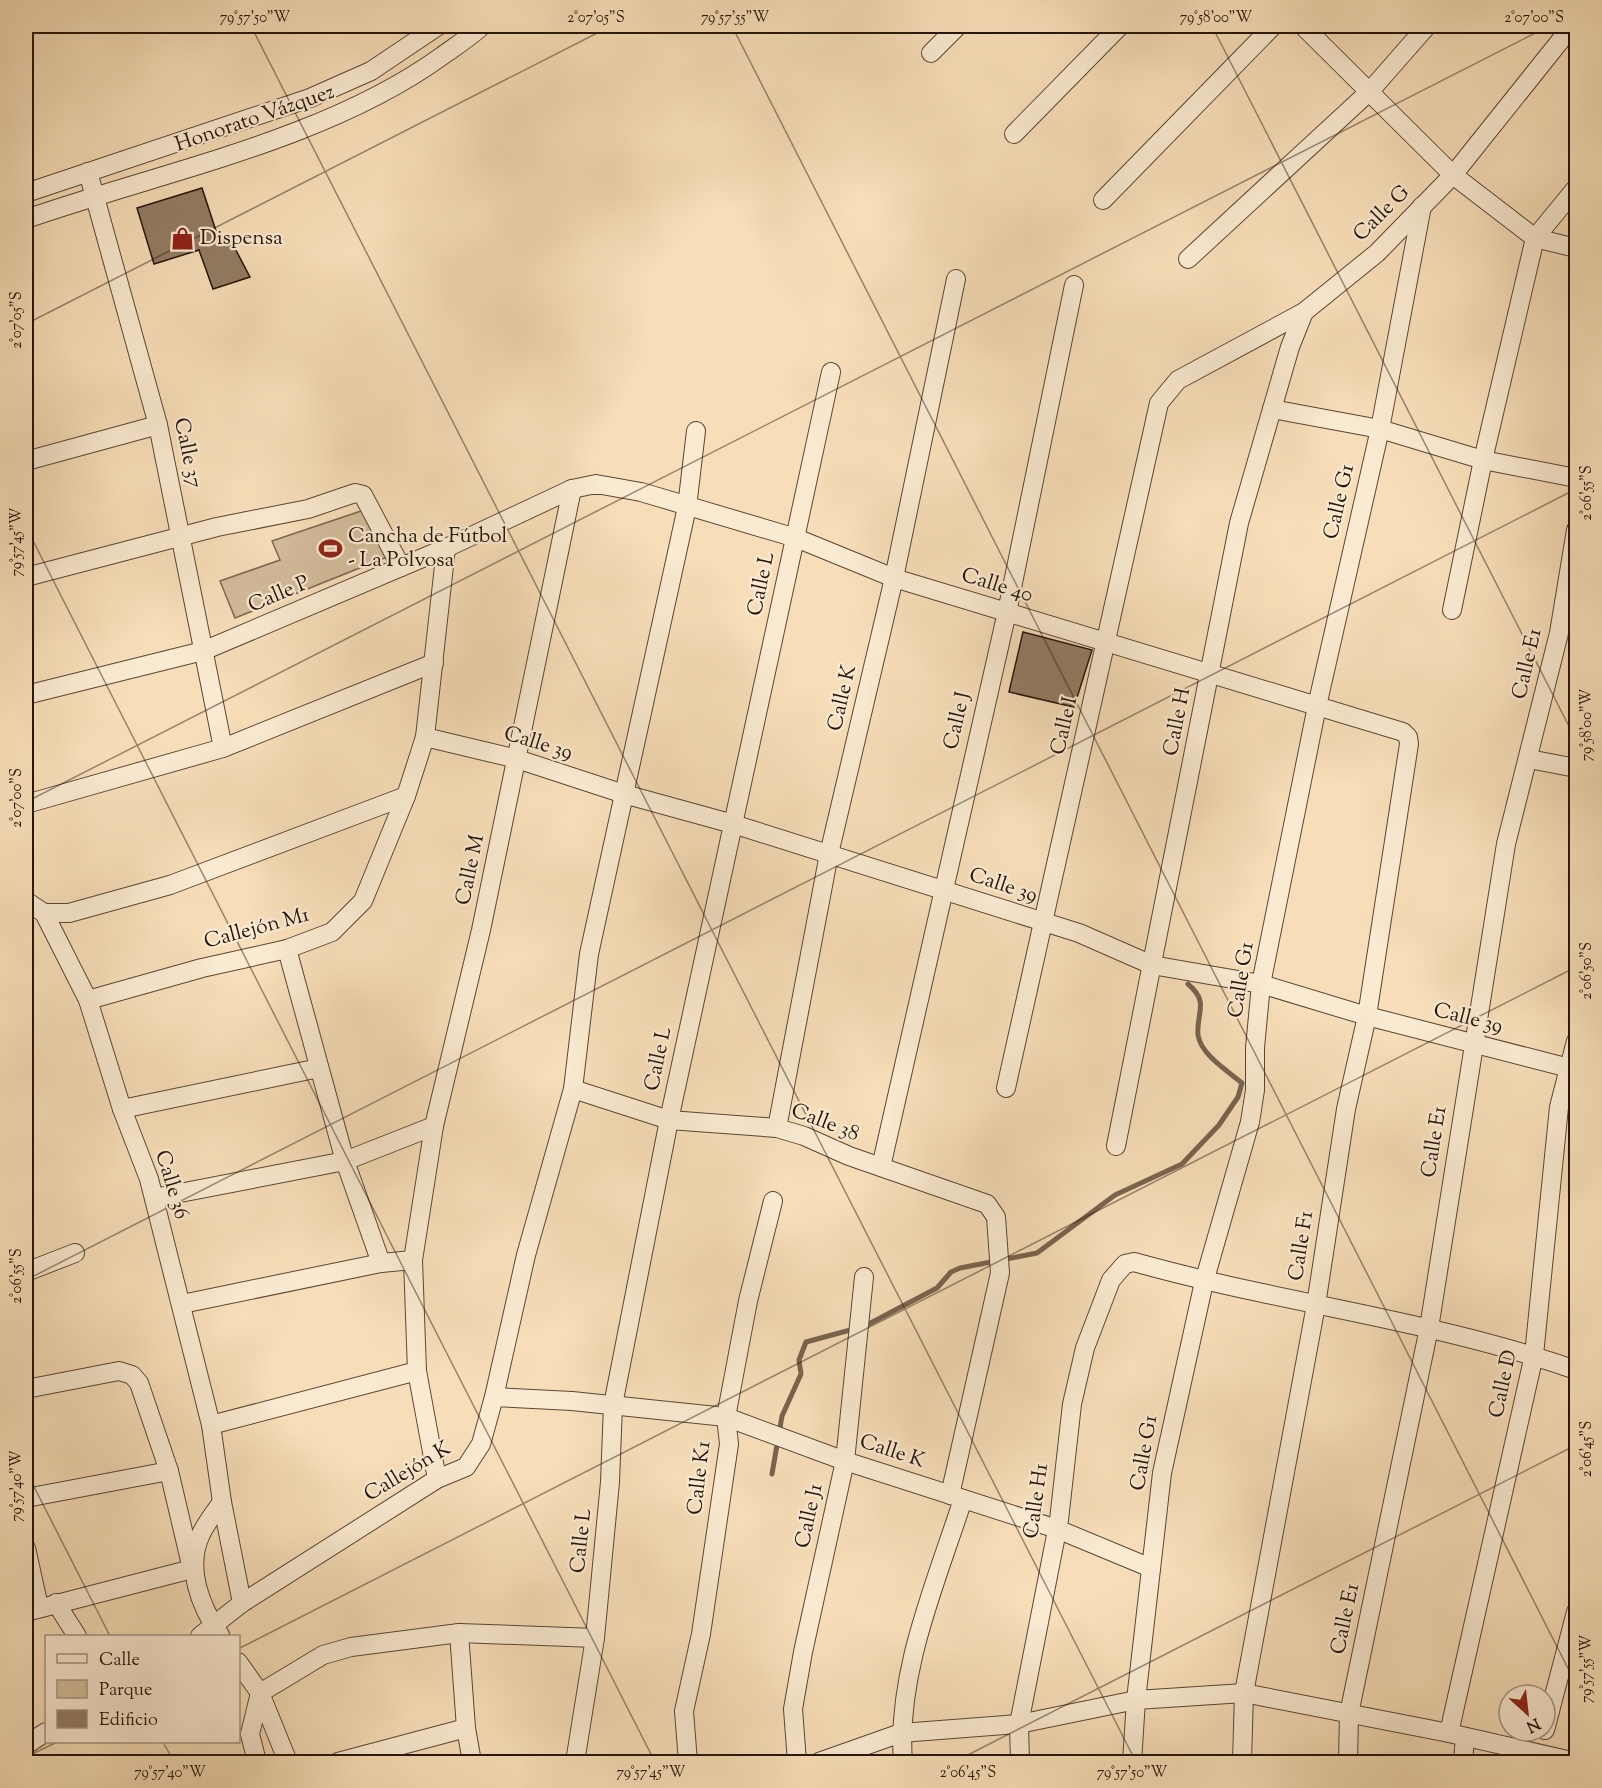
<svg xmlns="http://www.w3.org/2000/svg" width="1602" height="1788" font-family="'Sorts Mill Goudy',serif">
	<rect width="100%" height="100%" fill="#f7deb8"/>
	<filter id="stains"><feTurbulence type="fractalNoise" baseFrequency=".00333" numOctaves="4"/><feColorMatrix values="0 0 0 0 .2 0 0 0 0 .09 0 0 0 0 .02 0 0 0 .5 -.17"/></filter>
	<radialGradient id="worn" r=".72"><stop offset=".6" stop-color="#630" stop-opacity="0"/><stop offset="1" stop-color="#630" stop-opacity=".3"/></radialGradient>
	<path fill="#d3bc9b" stroke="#7c6853" stroke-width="1.5" d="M364 510 387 557 235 618 220 581 280 560 272 541Z"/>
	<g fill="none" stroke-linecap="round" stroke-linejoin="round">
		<g stroke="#79644f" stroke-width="5">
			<path d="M863 1327 937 1288 951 1272 960 1268 1037 1253 1115 1195 1182 1164 1219 1125 1238 1097 1242 1083C1228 1071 1201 1055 1198 1035 1196 1012 1210 1003 1188 984"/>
			<path d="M772 1474 782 1416 801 1374 799 1360 806 1342 854 1329"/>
		</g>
	</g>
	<g fill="#937d65" stroke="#26140b" stroke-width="1.5">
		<path d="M202 188 219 240 229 237 250 277 213 289 199 250 154 264 137 208Z"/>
		<path d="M1023 632 1092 650 1074 707 1009 692Z"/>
	</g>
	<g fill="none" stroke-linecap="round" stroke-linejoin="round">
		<defs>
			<g id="minor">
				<path d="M1303 26 1453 175 1535 238 1576 248"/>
				<path d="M931 53 958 26"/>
				<path d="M1014 134 1120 26"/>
				<path d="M88 172 158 425 223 748"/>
				<path d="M26 193 310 98 371 71 438 26"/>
				<path d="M1103 200 1273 26"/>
				<path d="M26 219C161 172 326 140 442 56 456 46 470 37 482 26"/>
				<path d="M1188 259 1370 91 1427 26"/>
				<path d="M1272 409 1380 429 1483 460 1576 478"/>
				<path d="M26 461 158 425"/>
				<path d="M26 577 217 527 308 509 355 493 363 495 401 567"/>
				<path d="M1452 610 1483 460 1535 238 1576 188"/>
				<path d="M26 695 203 651 446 548 572 489 596 484 641 492 796 538 894 578 1403 732 1408 737 1409 744 1367 1016 1346 1109 1316 1305 1244 1693 1242 1762"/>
				<path d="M425 737 517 759 624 794 733 824 1079 933 1152 965 1261 984 1367 1016 1569 1068"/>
				<path d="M1529 759 1576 768"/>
				<path d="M26 804 223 748 434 663"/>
				<path d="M26 901 44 913 88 1000 122 1109 149 1179 211 1425 222 1502 242 1603"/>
				<path d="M44 913H69L170 885 406 796"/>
				<path d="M287 949 345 1161 381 1263 413 1260 417 1371 437 1479"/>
				<path d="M88 1000 202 968 287 949 332 932 363 901 406 796 425 737 446 548"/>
				<path d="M1006 1088 1159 403 1178 380 1304 312 1377 253 1453 175 1572 26"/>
				<path d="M573 1089 669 1120 777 1128 804 1136 849 1156 987 1204 996 1217 1000 1273 950 1495"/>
				<path d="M122 1109 319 1068"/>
				<path d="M777 1128 829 854 894 578 956 279"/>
				<path d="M1116 1146 1239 523 1290 347 1304 312"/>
				<path d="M881 1167 1007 612 1074 285"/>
				<path d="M154 1198 345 1161 434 1126"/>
				<path d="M413 1260 434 1126 481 930 572 489"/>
				<path d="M26 1272 75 1253"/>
				<path d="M182 1304 381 1263"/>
				<path d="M26 1389 119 1371 132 1375 139 1383 169 1471 192 1569 26 1612"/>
				<path d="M494 1397 526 1255 573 1089 589 954 687 507 696 431"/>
				<path d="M211 1425 417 1371"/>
				<path d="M26 1498 169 1471"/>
				<path d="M26 1548 39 1607"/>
				<path d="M56 1603 77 1636"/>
				<path d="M459 1633 466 1728 472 1762"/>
				<path d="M220 1635C200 1606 185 1567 201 1534 206 1523 215 1512 222 1502"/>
				<path d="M200 1636 242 1603 437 1479 466 1467 481 1444 494 1397 572 1401 726 1417 845 1461 1057 1529 1151 1568"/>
				<path d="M238 1662 260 1693 288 1762"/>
				<path d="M1545 1730 1576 1612"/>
				<path d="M1449 1733 1534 1355 1559 1107 1576 1041"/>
				<path d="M26 1745 46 1732"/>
				<path d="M257 1762 250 1734 260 1693 323 1655 351 1647 459 1633 595 1638"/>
				<path d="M338 1762 466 1728"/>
				<path d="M575 1762 595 1638 610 1482 613 1405 669 1120 831 372"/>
				<path d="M688 1762 684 1711 701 1634 729 1444 726 1417 748 1301 773 1201"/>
				<path d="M797 1762 793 1709 803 1652 845 1461 864 1277"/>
				<path d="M819 1762 901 1733 1019 1724 1136 1700 1244 1693 1449 1733 1576 1762"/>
				<path d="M903 1762C896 1673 936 1583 963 1499"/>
				<path d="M1020 1762 1019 1724 1059 1520 1072 1404 1085 1348 1111 1280 1125 1264 1134 1262C1280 1303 1433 1320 1576 1370"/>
				<path d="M1132 1762 1136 1700 1162 1473 1204 1282 1250 1122 1255 1090V1048L1261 984 1317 706 1380 429 1422 206"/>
				<path d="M1348 1762 1349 1714 1429 1328 1506 844 1559 633 1576 530"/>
				<path d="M1463 1762 1465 1737"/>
			</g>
		</defs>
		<use href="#minor" stroke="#5a4636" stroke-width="20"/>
		<use href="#minor" stroke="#faead1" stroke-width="18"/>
	</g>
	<path fill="none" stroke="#26140b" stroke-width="1.5" stroke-opacity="0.45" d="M251 26 1136 1762M732 26 1576 1684M1212 26 1576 740M26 324 611 26M26 527 655 1762M26 802 1549 26M26 1280 1576 489M26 1471 110 1636M238 1649 1576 967M163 1742 174 1762M26 1757 57 1742M954 1762 1576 1445"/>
	<defs>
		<symbol id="shop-bare" viewBox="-9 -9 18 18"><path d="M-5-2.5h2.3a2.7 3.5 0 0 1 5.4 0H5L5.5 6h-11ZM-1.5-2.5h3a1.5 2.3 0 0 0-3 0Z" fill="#8f2418" stroke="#faead1" stroke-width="2.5" paint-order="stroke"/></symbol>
		<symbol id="stadium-bare" viewBox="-9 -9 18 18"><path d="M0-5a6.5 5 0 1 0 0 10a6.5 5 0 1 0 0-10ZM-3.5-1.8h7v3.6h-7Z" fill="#8f2418" stroke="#faead1" stroke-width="2.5" paint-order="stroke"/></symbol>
	</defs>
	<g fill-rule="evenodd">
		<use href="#shop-bare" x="166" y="222" width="33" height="33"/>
		<use href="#stadium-bare" x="314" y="532" width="33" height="33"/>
	</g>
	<g text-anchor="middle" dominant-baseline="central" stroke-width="4.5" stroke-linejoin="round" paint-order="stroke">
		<g font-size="21" fill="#26140b" stroke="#faead1">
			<text transform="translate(255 119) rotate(-19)">Honorato Vázquez</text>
			<text transform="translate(1382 214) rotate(-45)">Calle G</text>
			<text transform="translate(187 453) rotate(78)">Calle 37</text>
			<text transform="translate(1340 502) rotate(-77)">Calle G1</text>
			<text transform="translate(762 584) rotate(-78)">Calle L</text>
			<text transform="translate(997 586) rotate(17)">Calle 40</text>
			<text transform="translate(279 595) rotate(-23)">Calle P</text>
			<text transform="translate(1528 664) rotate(-77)">Calle E1</text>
			<text transform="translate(843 698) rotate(-77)">Calle K</text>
			<text transform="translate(958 721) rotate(-77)">Calle J</text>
			<text transform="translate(1178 722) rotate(-79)">Calle H</text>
			<text transform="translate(1065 726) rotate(-77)">Calle I</text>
			<text transform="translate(538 744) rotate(17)">Calle 39</text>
			<text transform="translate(471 870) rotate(-78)">Calle M</text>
			<text transform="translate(1003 886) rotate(18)">Calle 39</text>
			<text transform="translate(257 929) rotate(-15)">Callejón M1</text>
			<text transform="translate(1242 980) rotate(-81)">Calle G1</text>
			<text transform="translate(1468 1019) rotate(14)">Calle 39</text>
			<text transform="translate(659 1059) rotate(-78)">Calle L</text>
			<text transform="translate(825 1123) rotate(21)">Calle 38</text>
			<text transform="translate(1435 1142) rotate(-81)">Calle E1</text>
			<text transform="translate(171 1185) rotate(73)">Calle 36</text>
			<text transform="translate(1302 1246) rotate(-81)">Calle F1</text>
			<text transform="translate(1504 1384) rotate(-78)">Calle D</text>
			<text transform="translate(892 1452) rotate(18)">Calle K</text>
			<text transform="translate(1145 1453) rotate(-80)">Calle G1</text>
			<text transform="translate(408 1472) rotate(-31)">Callejón K</text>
			<text transform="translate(700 1478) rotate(-83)">Calle K1</text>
			<text transform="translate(1037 1501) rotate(-82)">Calle H1</text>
			<text transform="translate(810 1516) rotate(-78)">Calle J1</text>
			<text transform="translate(582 1541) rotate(-84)">Calle L</text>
			<text transform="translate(1346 1619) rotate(-78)">Calle E1</text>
		</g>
		<g font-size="21" fill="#26140b" stroke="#faead1" text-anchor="start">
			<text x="200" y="239">Dispensa</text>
			<text x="348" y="537">Cancha de Fútbol<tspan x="348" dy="24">- La Polvosa</tspan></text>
		</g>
	</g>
	<rect width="1602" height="1788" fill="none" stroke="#f7deb8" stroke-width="66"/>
	<rect x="45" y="1635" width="195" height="108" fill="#faead1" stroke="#a59482" stroke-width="1.5"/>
	<rect x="57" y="1654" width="30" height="9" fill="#faead1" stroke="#a59482" stroke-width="1.5"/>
	<text x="99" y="1665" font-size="18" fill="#26140b">Calle</text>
	<rect x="57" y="1680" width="30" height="18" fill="#d3bc9b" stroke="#a59482" stroke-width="1.5"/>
	<text x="99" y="1695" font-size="18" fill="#26140b">Parque</text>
	<rect x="57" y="1710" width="30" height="18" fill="#937d65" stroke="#a59482" stroke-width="1.5"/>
	<text x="99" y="1725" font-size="18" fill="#26140b">Edificio</text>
	<g transform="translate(1527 1713) rotate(153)"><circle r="28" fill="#faead1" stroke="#a59482" stroke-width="1.5"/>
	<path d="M0-4.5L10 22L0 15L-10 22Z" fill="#8f2418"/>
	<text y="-9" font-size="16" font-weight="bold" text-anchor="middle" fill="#26140b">N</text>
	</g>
	<rect x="33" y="33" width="1536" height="1722" fill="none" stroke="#26140b" stroke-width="2"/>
	<g font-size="15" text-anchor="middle" fill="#26140b">
		<text x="255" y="22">79°57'50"W</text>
		<text x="596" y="22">2°07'05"S</text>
		<text x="735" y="22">79°57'55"W</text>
		<text x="1216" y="22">79°58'00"W</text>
		<text x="1534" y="22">2°07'00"S</text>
		<text transform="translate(16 320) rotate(-90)" y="5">2°07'05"S</text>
		<text transform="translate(1586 493) rotate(-90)" y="5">2°06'55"S</text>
		<text transform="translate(16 542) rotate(-90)" y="5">79°57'45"W</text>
		<text transform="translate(1586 725) rotate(-90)" y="5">79°58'00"W</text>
		<text transform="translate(16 798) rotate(-90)" y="5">2°07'00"S</text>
		<text transform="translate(1586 971) rotate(-90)" y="5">2°06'50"S</text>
		<text transform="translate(16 1276) rotate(-90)" y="5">2°06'55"S</text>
		<text transform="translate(1586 1449) rotate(-90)" y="5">2°06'45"S</text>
		<text transform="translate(16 1486) rotate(-90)" y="5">79°57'40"W</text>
		<text transform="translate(1586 1669) rotate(-90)" y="5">79°57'55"W</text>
		<text x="170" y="1777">79°57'40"W</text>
		<text x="651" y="1777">79°57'45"W</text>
		<text x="968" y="1777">2°06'45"S</text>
		<text x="1132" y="1777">79°57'50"W</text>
	</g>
	<rect width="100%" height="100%" filter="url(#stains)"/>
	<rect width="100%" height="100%" fill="url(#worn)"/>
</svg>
